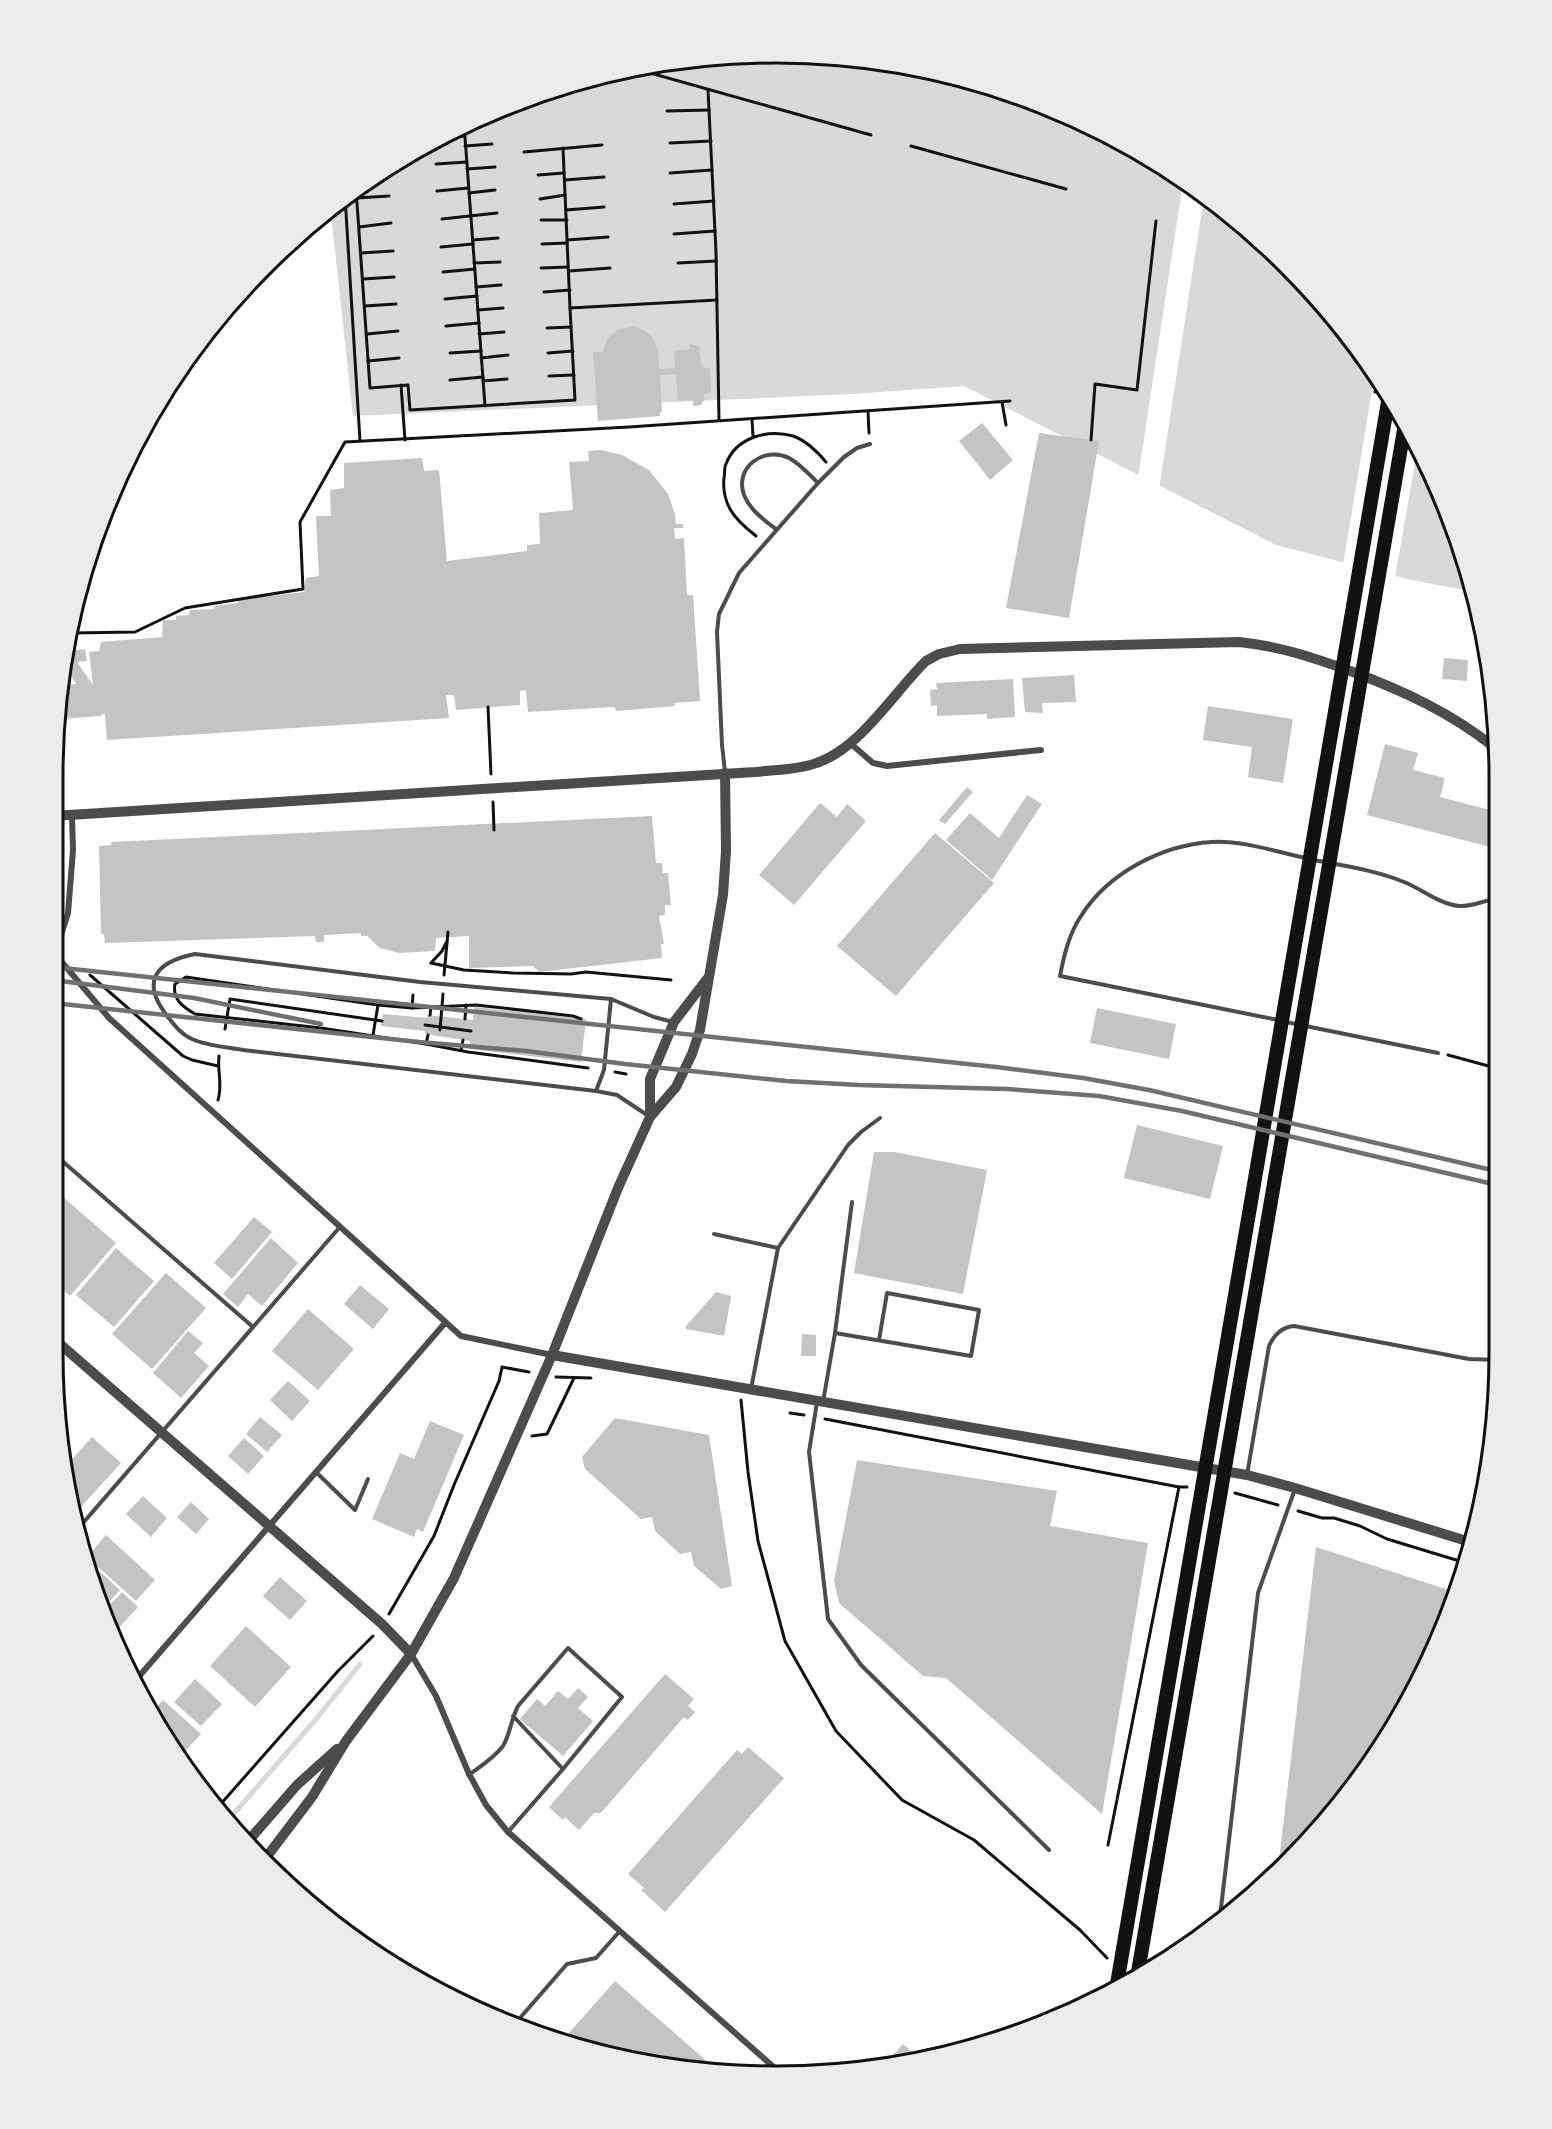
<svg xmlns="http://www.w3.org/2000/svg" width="1552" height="2129" font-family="Commissioner,sans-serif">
	<rect width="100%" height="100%" fill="#fff"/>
	<path fill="#d9d9d9" d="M728 54 870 59 1008 91 1137 149 1253 232 1350 335 1444 499 1469 591 1407 579 1276 545 964 386 853 394 353 416 331 214 326 211 335 202 456 127 588 77Z"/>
	<g fill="#fff">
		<path d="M1183 182 1204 197 1159 489 1138 478Z"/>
		<path d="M1374 378 1417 451 1395 578 1343 565Z"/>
	</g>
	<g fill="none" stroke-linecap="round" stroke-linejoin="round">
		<path stroke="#d9d9d9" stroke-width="5" d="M230 1818 317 1718 360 1664"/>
	</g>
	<g fill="#c4c4c4">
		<path d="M634 326 645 331 654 339 658 351 659 369 675 368 674 351 690 349 689 344 699 346 702 367 709 368 710 373 711 390 709 393 704 394V400L701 405 693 406V400L678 401 676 374 660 375 662 411 660 412V416L598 421 593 352H603L607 339 617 330Z"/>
		<path d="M982 423 1013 460 990 480 959 441Z"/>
		<path d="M1039 433 1099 441 1069 618 1006 608Z"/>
		<path d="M601 450 622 455 649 470 668 494 675 514 676 524H683V528H674L675 539 684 538 687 595H693L700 701 674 703 675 706 616 711 615 707 528 712 526 690 520 691V705L456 710 454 695H446L449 718 107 740 105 714H101V716L60 719 64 685 76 684 67 668 69 651 85 649 87 661 77 662 93 685 89 652 99 651 101 642 162 637 163 620H176V616L189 615 190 610 214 609V606L238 603V600L304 592 306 578 319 576 316 516H331L330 490 344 488V463L422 458 424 471 439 470 447 561 527 551V545L540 544 539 513 573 510 569 462 589 461 588 451Z"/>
		<path d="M1444 658 1468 660 1467 681 1442 679Z"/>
		<path d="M1074 675 1076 702 1042 703 1043 713 1025 712 1022 678Z"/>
		<path d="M1013 679 1015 717 987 719V714L937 716V705L931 706 930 690 937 689 936 683Z"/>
		<path d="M1208 706 1293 719 1283 783 1248 777 1252 747 1203 740Z"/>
		<path d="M1385 744 1418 753 1413 770 1445 778 1440 797 1494 811V848L1367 815Z"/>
		<path d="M967 787 973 792 945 824 939 820Z"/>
		<path d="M1027 795 1042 804 992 880 946 840 970 813 999 838Z"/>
		<path d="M820 803 837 817 847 804 866 821 794 905 759 875Z"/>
		<path d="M652 816 656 863H662L663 873H668L671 905H665V915L659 916 664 944H661L662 958 539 972 533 966 469 968V936L436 938 435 951 399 953 380 948 367 936H361V933L324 935V942H316L315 936 105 943 104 934H101L99 846 111 845V842Z"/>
		<path d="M935 833 994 883 896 996 837 946Z"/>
		<path d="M474 1007 586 1019 581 1062 469 1049 470 1041 425 1034V1031L381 1026 383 1014 427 1018V1015L473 1020Z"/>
		<path d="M1097 1008 1176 1024 1169 1059 1090 1043Z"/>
		<path d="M1137 1125 1223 1146 1210 1199 1124 1178Z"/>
		<path d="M874 1152H894L987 1170 963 1294 854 1273Z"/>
		<path d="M53 1169 62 1177 53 1188Z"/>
		<path d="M55 1190 116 1243 70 1296 53 1281V1193Z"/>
		<path d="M254 1217 272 1232 232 1279 214 1263Z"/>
		<path d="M271 1238 298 1263 262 1306 248 1294 238 1307 223 1294Z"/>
		<path d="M116 1248 154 1281 114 1327 76 1295Z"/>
		<path d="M166 1273 206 1308 152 1369 112 1334Z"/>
		<path d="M360 1285 389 1309 373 1329 344 1304Z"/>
		<path d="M716 1292 731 1296 724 1336 686 1329V1326Z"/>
		<path d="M308 1309 354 1349 318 1390 272 1351Z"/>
		<path d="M188 1331 203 1343 194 1353 209 1366 181 1398 153 1373Z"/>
		<path d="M802 1334 816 1335V1356H801Z"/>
		<path d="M288 1381 310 1401 292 1421 270 1400Z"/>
		<path d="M260 1417 282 1435 267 1452 246 1434Z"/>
		<path d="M615 1418 709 1435 732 1586 721 1589 694 1566 691 1552 680 1554 655 1531 652 1517 641 1519 585 1469 582 1457Z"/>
		<path d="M430 1421 464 1435 423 1532 417 1529 414 1537 372 1519 400 1453 414 1459Z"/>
		<path d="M92 1437 121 1463 80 1508 72 1501 67 1465Z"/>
		<path d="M244 1438 264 1456 248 1474 228 1456Z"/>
		<path d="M857 1460 1057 1491 1050 1526 1148 1543 1102 1814 946 1678 923 1676 839 1603 834 1581Z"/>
		<path d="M143 1496 167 1518 151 1537 126 1514Z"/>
		<path d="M191 1502 209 1519 196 1534 177 1517Z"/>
		<path d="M106 1535 155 1580 136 1601 87 1557Z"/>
		<path d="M1316 1547 1458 1593 1403 1714 1320 1830 1278 1869Z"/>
		<path d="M84 1560 96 1570 90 1577Z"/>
		<path d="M99 1571 120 1590 101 1610 91 1580Z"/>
		<path d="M280 1577 307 1601 290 1620 263 1596Z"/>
		<path d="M122 1592 138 1607 116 1631 105 1621 102 1613Z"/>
		<path d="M246 1626 291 1667 255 1707 210 1666Z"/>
		<path d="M665 1674 694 1699 688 1706 695 1712 688 1720 684 1717 601 1813H594L579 1830 565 1817 563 1820 549 1807Z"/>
		<path d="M195 1679 222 1704 201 1726 174 1702Z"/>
		<path d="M578 1688 588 1697 578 1708 593 1721 563 1756 520 1719 537 1699 545 1706 558 1691 568 1699Z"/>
		<path d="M163 1700 201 1734 185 1751 160 1727 152 1712Z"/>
		<path d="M748 1747 784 1778 665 1912 641 1890 644 1888 628 1874 737 1750 742 1754Z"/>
		<path d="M615 1981 717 2070H681L561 2042Z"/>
		<path d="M534 2029 545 2038V2039L531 2033Z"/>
		<path d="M903 2044 918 2057 883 2067Z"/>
	</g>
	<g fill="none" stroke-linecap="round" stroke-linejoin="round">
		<g stroke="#111" stroke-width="3">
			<path d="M636 69 871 135"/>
			<path d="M708 90 716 252 719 420"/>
			<path d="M667 111 709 110"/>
			<path d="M464 124 485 406"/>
			<path d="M438 138 464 136"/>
			<path d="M670 143 711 141"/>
			<path d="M465 146 492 144"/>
			<path d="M911 146 1066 189"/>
			<path d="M563 148 570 308 717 300"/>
			<path d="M524 152 602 145"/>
			<path d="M436 164 467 162"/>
			<path d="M467 169 495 167"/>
			<path d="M670 173 712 170"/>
			<path d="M538 175 564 173"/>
			<path d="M565 180 604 177"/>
			<path d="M356 189 370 388 408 385 410 410 575 400 570 308"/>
			<path d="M437 191 468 188"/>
			<path d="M469 193 495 190"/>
			<path d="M345 196 360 441"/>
			<path d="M357 198 389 196"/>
			<path d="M540 199 565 195"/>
			<path d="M674 204 714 201"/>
			<path d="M566 210 604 207"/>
			<path d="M442 219 497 213"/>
			<path d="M541 220H567"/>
			<path d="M359 227 391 223"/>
			<path d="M674 234 715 231"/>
			<path d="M473 240 498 238"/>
			<path d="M567 240 608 237"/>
			<path d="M542 244 567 243"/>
			<path d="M441 247 473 244"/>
			<path d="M361 253 393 251"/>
			<path d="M474 263 500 262"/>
			<path d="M678 263 716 261"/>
			<path d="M541 268 568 267"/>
			<path d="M569 271 610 268"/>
			<path d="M443 272 475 269"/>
			<path d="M363 279 394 277"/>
			<path d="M476 287 501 285"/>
			<path d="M544 292 570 290"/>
			<path d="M445 299 477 296"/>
			<path d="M365 306 396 304"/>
			<path d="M478 310 503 308"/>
			<path d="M446 326 479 323"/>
			<path d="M547 328 571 327"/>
			<path d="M367 334 398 331"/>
			<path d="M479 334 504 332"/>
			<path d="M450 353 481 351"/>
			<path d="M548 353 573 351"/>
			<path d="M481 358 508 355"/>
			<path d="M368 361 399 358"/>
			<path d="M549 376 574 375"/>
			<path d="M450 380 483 377"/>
			<path d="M483 381 507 379"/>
			<path d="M401 385 405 440"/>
			<path d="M1375 392 1377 382"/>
			<path d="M1002 402 1006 425"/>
			<path d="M868 411 869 433"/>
			<path d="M752 419 753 436"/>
			<path d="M1091 440 1095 384 1137 390 1156 221"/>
			<path d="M756 536C747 529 736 520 730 509 725 500 723 488 724 478 725 474 724 467 726 464 736 437 768 429 793 436 805 440 818 452 826 462"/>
			<path d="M71 633 135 632 185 608 303 589 300 522 345 442 629 427 1010 401"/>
			<path d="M488 707 491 774"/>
			<path d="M493 802 494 830"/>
			<path d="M431 963 464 970 513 973 571 974 586 972 671 980"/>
			<path d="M431 963 442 951 446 943"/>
			<path d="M90 975 183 1056 192 1060 218 1066"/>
			<path d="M444 975 448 932"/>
			<path d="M412 1008 413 995"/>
			<path d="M430 1015 431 1007"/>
			<path d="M465 1019 466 1005"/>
			<path d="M581 1019 573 1016 476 1005 412 1008 378 1005 186 977 175 984C172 999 183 1007 195 1014L321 1028 426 1044 468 1052 588 1068"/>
			<path d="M425 1025 471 1031"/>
			<path d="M225 1029 230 999 382 1021"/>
			<path d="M440 1030 443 994"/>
			<path d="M373 1035 378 1005"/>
			<path d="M426 1044 428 1035"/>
			<path d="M461 1050 463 1040"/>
			<path d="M1448 1055 1496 1068"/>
			<path d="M615 1072 626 1074"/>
			<path d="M218 1100C223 1083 217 1073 219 1056"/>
			<path d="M556 1377 591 1378"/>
			<path d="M741 1400 748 1472 758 1541 785 1641 836 1731 902 1800 974 1840 1080 1930 1107 1958"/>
			<path d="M790 1413 804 1415"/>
			<path d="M825 1419 1179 1487H1187"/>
			<path d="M532 1436 547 1434 574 1378"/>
			<path d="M1235 1493 1278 1505"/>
			<path d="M1298 1511 1322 1518H1334L1360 1526 1387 1539 1466 1563"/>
			<path d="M389 1614 434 1536 454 1485 499 1381 502 1367 529 1372"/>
			<path d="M219 1806 338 1671 373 1636"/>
			<path d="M1108 1845 1179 1487"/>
		</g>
		<g stroke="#4c4c4c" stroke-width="4">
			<path d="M776 529C764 520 750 510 744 495 734 467 764 446 789 458 800 464 809 474 818 483"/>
			<path d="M725 772 722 745 717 632 719 614 739 573 818 483 844 457 857 448 870 444"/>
			<path d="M1314 860C1344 866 1375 870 1404 882 1422 889 1439 904 1459 906 1470 907 1483 901 1495 899"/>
			<path d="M1278 1020 1060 976C1064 955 1069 934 1081 916 1108 873 1162 845 1212 842 1243 840 1276 852 1306 858"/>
			<path d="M1286 1022 1438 1053"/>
			<path d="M596 1091 604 1070 611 999"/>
			<path d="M647 1115 617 1095 596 1091 243 1050C227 1047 207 1046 192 1039 182 1035 175 1026 168 1017 140 982 155 962 195 954L420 982 611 999 654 1017 673 1022"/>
			<path d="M53 1153 253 1327"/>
			<path d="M714 1234 778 1248 751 1389"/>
			<path d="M778 1248 848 1145 861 1132 880 1118"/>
			<path d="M835 1333 971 1356 979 1310 887 1293 879 1340"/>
			<path d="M817 1402 809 1452 828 1619 861 1665 1049 1850"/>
			<path d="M823 1402 835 1333 852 1202"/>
			<path d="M317 1473 355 1510 368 1479"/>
			<path d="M1247 1475 1269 1346C1274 1335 1282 1327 1294 1326L1469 1359 1498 1360"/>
			<path d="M76 1531 339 1228"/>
			<path d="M513 1716 563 1769"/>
			<path d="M470 1774C481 1766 494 1758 503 1746 510 1735 511 1719 518 1706L568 1648 622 1697 563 1769 508 1832"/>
			<path d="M1219 1925 1258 1593 1295 1489"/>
			<path d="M513 2026 567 1964 596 1958 619 1932"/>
		</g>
		<g stroke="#4c4c4c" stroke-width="6">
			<path d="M850 743 873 763 887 766 1041 750"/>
			<path d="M72 816 73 850 68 913 55 954 109 1018 461 1336 552 1355"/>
			<path d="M411 1654 436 1696 469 1774 486 1805 508 1832 777 2070"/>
			<path d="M135 1681 445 1323"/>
		</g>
		<g stroke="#4c4c4c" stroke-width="10">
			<path d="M53 816 755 772C773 770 793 770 810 765 858 753 892 694 926 661L939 654 960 649 1239 642C1279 646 1315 658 1353 672 1404 691 1451 713 1494 747"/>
			<path d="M650 1117V1079L674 1022 707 979"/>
			<path d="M53 1338 382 1624 411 1654"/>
			<path d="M552 1355 1247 1475 1295 1488 1470 1542"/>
			<path d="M249 1840 297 1785 337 1749"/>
			<path d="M265 1859 312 1797 346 1741 411 1654 454 1578 552 1355 618 1188 650 1117 676 1087 692 1054 700 1030 723 895 726 851 725 773"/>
		</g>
		<g stroke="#111" stroke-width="14">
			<path d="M1138 1972 1404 430"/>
			<path d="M1117 1984 1388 402"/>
		</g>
		<g stroke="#707070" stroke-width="4.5">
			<path d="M53 967 996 1067 1083 1078 1149 1090 1496 1171"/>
			<path d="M53 980 194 998 321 1024"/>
			<path d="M53 1003 419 1042 526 1051 625 1064 786 1081 859 1085 1007 1089 1099 1096 1182 1111 1497 1185"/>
		</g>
	</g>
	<path d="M0 0H1552V2129H0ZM776 63H776A713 713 0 0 1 1489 776V1353A713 713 0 0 1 776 2066H776A713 713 0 0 1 63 1353V776A713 713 0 0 1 776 63Z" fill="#ececec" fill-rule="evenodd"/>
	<path fill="none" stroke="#111" stroke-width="3" d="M776 63H776A713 713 0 0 1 1489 776V1353A713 713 0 0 1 776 2066H776A713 713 0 0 1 63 1353V776A713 713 0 0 1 776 63Z"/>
</svg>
